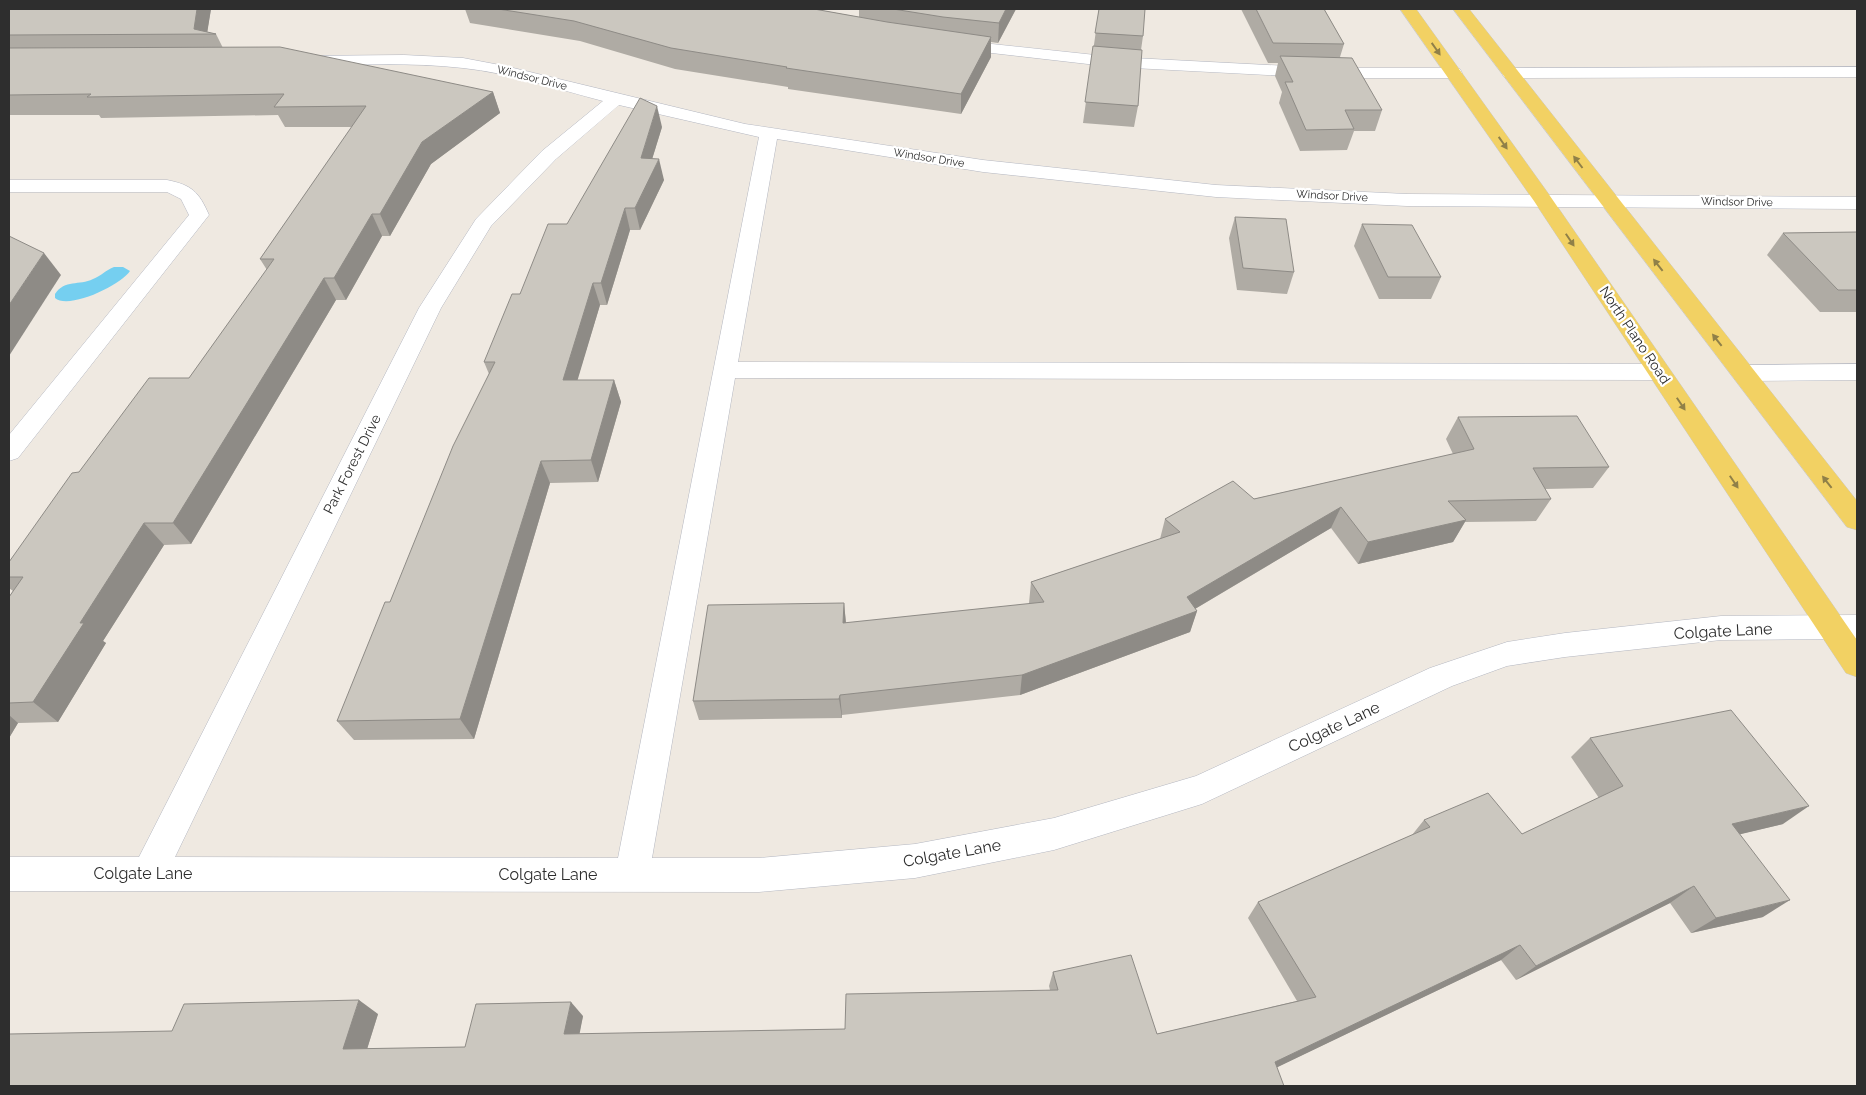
<svg xmlns="http://www.w3.org/2000/svg" width="1866" height="1095" font-family="Raleway,sans-serif">
	<rect width="100%" height="100%" fill="#efe9e1"/>
	<path fill="#75cff0" d="M114 267H123L130 271C121 285 69 310 55 298V294C65 279 79 286 93 279 101 276 106 270 114 267Z"/>
	<g fill="none" stroke-linecap="round" stroke-linejoin="round">
		<defs>
			<g id="minor">
				<path d="M954 40 1114 57 1326 68H1454L1460 69 1462 73 1460 77 1454 78H1326L1114 67 948 48 946 45 948 42Z"/>
				<path d="M404 55 463 58 505 66 745 124 983 160 1216 185 1407 194 1857 197V209L1407 206 1216 197 983 172 777 139 738 362 1659 364 1667 367 1671 372 1667 377 1659 380 735 378 652 858H759L915 844 1054 818 1196 776 1430 668 1507 642 1565 633 1721 616 1857 615V639L1721 640 1565 657 1507 666 1452 686 1202 804 1054 850 915 878 759 892 9 891V857H139L419 308 476 219 542 151 603 101C557 89 510 73 463 68 410 62 356 65 303 66L297 65 295 61 297 57 303 56ZM619 105 759 137 618 858 175 857 441 308 491 226 556 159Z"/>
				<path d="M1857 67V77L1510 78 1504 77 1502 73 1504 69 1510 68Z"/>
				<path d="M9 180H167C192 185 199 192 209 215L18 458 9 461V435L189 215 181 199 167 192H9Z"/>
				<path d="M1857 364V380L1742 381 1734 378 1730 373 1734 368 1742 365Z"/>
			</g>
			<g id="major">
				<path d="M1400 9H1416L1550 196 1857 640V677L1846 673 1534 201Z"/>
				<path d="M1453 9H1469L1857 501V530L1847 527Z"/>
			</g>
		</defs>
		<use href="#minor" stroke="#b4b7c1" stroke-width="1"/>
		<use href="#major" stroke="#c9c9c9" stroke-width="1"/>
		<use href="#minor" fill="#fff" fill-rule="evenodd"/>
		<use href="#major" fill="#f2d163" fill-rule="evenodd"/>
	</g>
	<g fill="#afaba4">
		<path d="M9 9H211L207 32 216 34 223 48 493 92 500 113 431 164 390 236H382L346 300H336L191 544 164 545 103 641 106 643 58 722 18 723 9 738V597L13 591 9 588V562L79 472 189 378 267 270 260 259 352 127H285L278 115 101 118 99 115H9Z"/>
		<path d="M465 9H814L859 17V9H1016L998 43 991 42V57L961 114 788 89V87L675 69 580 41 470 23Z"/>
		<path d="M1099 9 1143 36 1141 50 1138 106 1134 127 1083 123Z"/>
		<path d="M1241 9H1324L1344 44 1340 57 1382 110 1375 131H1354L1347 150 1300 151 1279 103 1282 92 1275 76 1278 63H1268Z"/>
		<path d="M662 127 652 159 664 180 640 230H630L607 305H600L577 380H614L621 402 598 482 550 483 474 739 354 740 337 721 390 602 489 374 484 362 520 294Z"/>
		<path d="M1235 217 1294 272 1287 294 1237 290 1229 238Z"/>
		<path d="M1362 224 1441 277 1431 299H1379L1354 246Z"/>
		<path d="M1857 232V312H1820L1767 255 1783 233Z"/>
		<path d="M1458 417 1609 467 1593 488 1545 489 1551 499 1536 521 1465 522 1453 542 1358 564 1331 528 1195 609 1197 611 1190 632 1020 695 842 715V718L699 720 693 701 844 603 846 623 1029 604V603L1031 582 1160 539 1165 519 1453 454 1446 439Z"/>
		<path d="M1590 738 1783 824 1740 834 1763 917 1691 933 1670 903 1516 980 1501 960 1277 1067 9 1086 172 1031 378 1014 367 1049 465 1047 583 1016 579 1034 845 1029 1050 990 1049 986 1053 972 1157 1034 1297 1001 1248 918 1258 902 1412 835 1424 820 1522 834 1599 798 1571 757Z"/>
	</g>
	<g fill="#8e8b86">
		<path d="M197 9H211L207 34 194 29Z"/>
		<path d="M1006 9H1016L998 43 999 23Z"/>
		<path d="M991 37V57L961 114V94Z"/>
		<path d="M493 92 500 113 431 164 390 236 380 214 422 142Z"/>
		<path d="M657 106 662 127 646 179 641 158Z"/>
		<path d="M659 159 664 180 640 230 635 208Z"/>
		<path d="M625 208 630 230 607 305 601 283Z"/>
		<path d="M372 214 382 236 346 300 334 278Z"/>
		<path d="M44 253 61 275 9 356V305Z"/>
		<path d="M324 278 336 300 191 544 173 523Z"/>
		<path d="M593 283 600 305 571 402 563 380Z"/>
		<path d="M614 380 621 402 598 482 591 460Z"/>
		<path d="M541 461 550 483 474 739 460 719Z"/>
		<path d="M1341 507 1331 528 1183 616 1197 611 1190 632 1020 695 1022 675 1187 597Z"/>
		<path d="M1466 520 1453 542 1358 564 1368 542Z"/>
		<path d="M144 523 164 545 103 641 106 643 58 722 33 702 80 623Z"/>
		<path d="M844 603 846 624 843 623Z"/>
		<path d="M840 695 842 715V718L839 699Z"/>
		<path d="M9 715 18 723 9 738Z"/>
		<path d="M1809 806 1783 824 1708 842 1732 824Z"/>
		<path d="M1694 886 1670 903 1516 980 1536 966Z"/>
		<path d="M1790 900 1763 917 1691 933 1716 918Z"/>
		<path d="M1520 945 1501 960 1263 1074 1275 1062Z"/>
		<path d="M359 1000 378 1014 363 1062 343 1049Z"/>
		<path d="M571 1002 583 1016 577 1047 564 1034Z"/>
	</g>
	<g fill="#cbc7bf" stroke="#8e8b86">
		<path d="M9 9H197L194 29 216 34 9 35Z"/>
		<path d="M498 9H814L887 22 991 37 961 94 786 68 787 67 671 48 574 21Z"/>
		<path d="M893 9H1006L999 23 943 17Z"/>
		<path d="M1099 9H1145L1143 36 1095 33Z"/>
		<path d="M1256 9H1324L1344 44 1273 43Z"/>
		<path d="M1093 46 1142 50 1138 106 1085 102Z"/>
		<path d="M280 47 493 92 422 142 380 214H372L334 278H324L173 523H144L80 623H84L33 702 9 703V597L23 577H9V562L72 473 79 472 149 378H189L274 259H260L366 106 274 107 284 94 87 97 91 94 9 95V48Z"/>
		<path d="M1280 56 1352 58 1382 110H1345L1354 129 1306 130 1285 82H1293Z"/>
		<path d="M640 98 657 106 641 158 659 159 635 208H625L601 283H593L563 380H614L591 460 541 461 460 719 337 721 385 602H390L453 446 495 362H484L512 294H520L548 224H567Z"/>
		<path d="M1235 217 1286 219 1294 272 1243 268Z"/>
		<path d="M1362 224 1412 225 1441 277H1388Z"/>
		<path d="M1857 232V290H1838L1783 233Z"/>
		<path d="M9 236 44 253 9 305Z"/>
		<path d="M1577 416 1609 467 1533 468 1551 499 1448 501 1466 520 1368 542 1341 507 1187 597 1197 611 1022 675 840 695 839 699 693 701 708 605 844 603 843 623 1044 602 1031 582 1180 532 1165 519 1233 481 1254 499 1474 449 1458 417Z"/>
		<path d="M1731 710 1809 806 1732 824 1790 900 1716 918 1694 886 1536 966 1520 945 1275 1062 1284 1086H9V1034L172 1031 184 1004 359 1000 343 1049 465 1047 476 1004 571 1002 564 1034 845 1029 846 994 1058 990 1053 972 1131 955 1157 1034 1316 997 1258 902 1430 827 1424 820 1488 793 1522 834 1623 786 1590 738Z"/>
	</g>
	<defs><path id="oneway-solid" d="M-6-.8H1V-3.2L6.5 0L1 3.2V.8H-6Z" transform="scale(1.25)"/></defs>
	<g fill="#908048">
		<use href="#oneway-solid" transform="translate(1436 49) rotate(55)"/>
		<use href="#oneway-solid" transform="translate(1503 143) rotate(55)"/>
		<use href="#oneway-solid" transform="translate(1578 162) rotate(-127)"/>
		<use href="#oneway-solid" transform="translate(1570 240) rotate(56)"/>
		<use href="#oneway-solid" transform="translate(1658 265) rotate(-128)"/>
		<use href="#oneway-solid" transform="translate(1717 340) rotate(-128)"/>
		<use href="#oneway-solid" transform="translate(1681 404) rotate(56)"/>
		<use href="#oneway-solid" transform="translate(1734 482) rotate(56)"/>
		<use href="#oneway-solid" transform="translate(1827 482) rotate(-128)"/>
	</g>
	<g text-anchor="middle" dominant-baseline="central" stroke-width="4.5" stroke-linejoin="round" paint-order="stroke">
		<g font-size="11" fill="#2e2e2e" stroke="#fff">
			<text transform="translate(532 78) rotate(14)">Windsor Drive</text>
			<text transform="translate(929 158) rotate(9)">Windsor Drive</text>
			<text transform="translate(1332 196) rotate(3)">Windsor Drive</text>
			<text transform="translate(1737 202) rotate(1)">Windsor Drive</text>
		</g>
		<g font-size="14" fill="#2e2e2e" stroke="#fff">
			<text transform="translate(1635 335) rotate(56)">North Plano Road</text>
			<text transform="translate(352 464) rotate(-63)">Park Forest Drive</text>
		</g>
		<g font-size="16" fill="#2e2e2e" stroke="#fff">
			<text transform="translate(1723 631) rotate(-3)">Colgate Lane</text>
			<text transform="translate(1334 727) rotate(-25)">Colgate Lane</text>
			<text transform="translate(952 853) rotate(-10)">Colgate Lane</text>
			<text x="143" y="873">Colgate Lane</text>
			<text x="548" y="874">Colgate Lane</text>
		</g>
	</g>
	<rect width="1866" height="1095" fill="none" stroke="#2e2e2e" stroke-width="20"/>
</svg>
